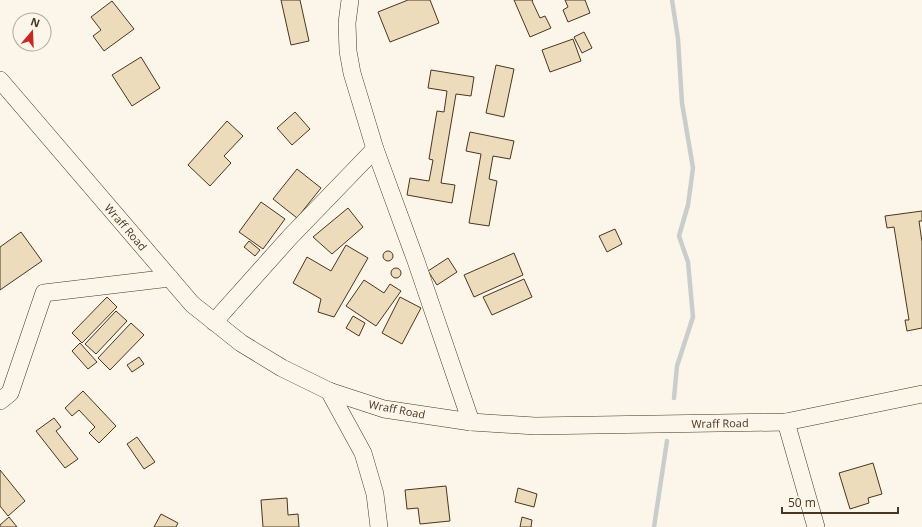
<svg xmlns="http://www.w3.org/2000/svg" width="922" height="527" font-family="'Open Sans',sans-serif">
	<rect width="100%" height="100%" fill="#fbf6e9"/>
	<g fill="none" stroke-linecap="round" stroke-linejoin="round">
		<g stroke="#c9cecd" stroke-width="4.5">
			<path d="M672 0 678 39 682 103 693 168 688 205 679 236 688 262 693 317 677 366 674 398"/>
			<path d="M654 527 667 441"/>
		</g>
	</g>
	<g fill="#ecdcbc" stroke="#4a3520">
		<path d="M281 0H300L309 41 291 45Z"/>
		<path d="M408 0H430L439 23 390 42 378 12Z"/>
		<path d="M514 0H533L532 1 540 18 545 16 551 28 530 37Z"/>
		<path d="M565 0H585L590 13 568 22 563 10 568 7Z"/>
		<path d="M112 1 134 29 104 51 93 36 101 30 91 17Z"/>
		<path d="M584 32 592 48 582 53 574 37Z"/>
		<path d="M573 39 581 61 550 72 542 50Z"/>
		<path d="M141 57 160 88 132 106 112 75Z"/>
		<path d="M496 65 514 69 504 117 486 113Z"/>
		<path d="M431 70 474 77 471 96 456 94 441 183 455 185 452 203 407 195 410 178 429 181 433 160 429 159 437 111 444 112 447 91 428 88Z"/>
		<path d="M295 112 310 129 292 145 277 128Z"/>
		<path d="M227 121 243 136 224 156 231 163 210 186 188 165Z"/>
		<path d="M470 132 514 141 510 159 493 156 489 179 497 181 489 226 469 223 481 154 466 151Z"/>
		<path d="M297 169 321 188 297 218 273 199Z"/>
		<path d="M261 202 285 219 263 249 239 232Z"/>
		<path d="M348 208 363 227 332 254 313 237Z"/>
		<path d="M922 211V221H919L922 242V328L907 331 905 320H909L894 227 887 228 885 216Z"/>
		<path d="M615 229 622 244 607 252 599 236Z"/>
		<path d="M21 232 42 261 0 290V247Z"/>
		<path d="M249 241 260 250 255 256 244 247Z"/>
		<path d="M346 245 368 258 334 317 318 312 321 299 293 283 307 257 331 271Z"/>
		<circle cx="388" cy="256" r="5"/>
		<path d="M514 253 523 275 474 297 464 275Z"/>
		<path d="M448 258 457 272 437 285 428 271Z"/>
		<circle cx="396" cy="273" r="5"/>
		<path d="M524 279 532 297 492 315 483 297Z"/>
		<path d="M364 280 384 293 390 284 401 291 376 326 346 306Z"/>
		<path d="M107 297 117 307 82 343 72 333Z"/>
		<path d="M400 297 421 308 402 344 382 333Z"/>
		<path d="M116 311 127 321 96 354 85 344Z"/>
		<path d="M353 316 365 323 359 336 346 328Z"/>
		<path d="M131 323 144 335 110 370 98 358Z"/>
		<path d="M80 343 97 362 88 369 72 351Z"/>
		<path d="M139 357 144 364 132 372 127 365Z"/>
		<path d="M83 391 116 426 99 443 89 433 95 427 79 410 72 416 65 408Z"/>
		<path d="M54 418 61 427 56 431 78 459 65 468 36 431Z"/>
		<path d="M137 437 155 462 144 469 127 444Z"/>
		<path d="M873 463 882 494 868 498 869 503 850 509 839 473Z"/>
		<path d="M0 470 25 501 8 516 0 506Z"/>
		<path d="M446 486 450 521 420 524 418 508 407 509 405 490Z"/>
		<path d="M518 488 537 494 534 507 515 502Z"/>
		<path d="M287 498 288 515 298 514 299 527H263L261 500Z"/>
		<path d="M161 514 178 523 176 527H154Z"/>
		<path d="M9 517 17 527H0V525Z"/>
		<path d="M522 517 532 520 531 527H520Z"/>
	</g>
	<g fill="none" stroke-linecap="round" stroke-linejoin="round">
		<defs>
			<g id="minor">
				<path d="M350 0 347 23 348 51 352 73 375 149 416 261 471 422"/>
				<path d="M0 80 192 304 241 343 282 368 329 391 384 409 471 422 535 426 786 422 922 394"/>
				<path d="M214 322 290 237 375 149"/>
				<path d="M329 391 363 453 375 494 379 527"/>
				<path d="M0 401 10 393 44 293 170 278"/>
				<path d="M786 422 816 527"/>
			</g>
		</defs>
		<use href="#minor" stroke="#4a3520" stroke-width="18"/>
		<use href="#minor" stroke="#fbf6e9" stroke-width="17"/>
	</g>
	<g text-anchor="middle" dominant-baseline="central" stroke-width="3" stroke-linejoin="round" paint-order="stroke">
		<g font-size="11" fill="#4a3520" stroke="#fbf6e9">
			<text transform="translate(126 227) rotate(49)">Wraff Road</text>
			<text transform="translate(397 409) rotate(11)">Wraff Road</text>
			<text transform="translate(720 423) rotate(-1)">Wraff Road</text>
		</g>
	</g>
	<g transform="translate(32 32) rotate(19)"><circle r="19" fill="#fbf6e9" stroke="#b4a999"/>
	<path d="M0-3L7 15L0 10L-7 15Z" fill="#c62828"/>
	<text y="-6" font-size="11" font-weight="bold" text-anchor="middle" fill="#4a3520">N</text>
	</g>
	<path d="M782 507v6h116v-6" fill="none" stroke="#4a3520" stroke-width="2"/>
	<text x="788" y="507" font-size="12" fill="#4a3520" stroke="#fbf6e9" stroke-width="3" paint-order="stroke">50 m</text>
</svg>
